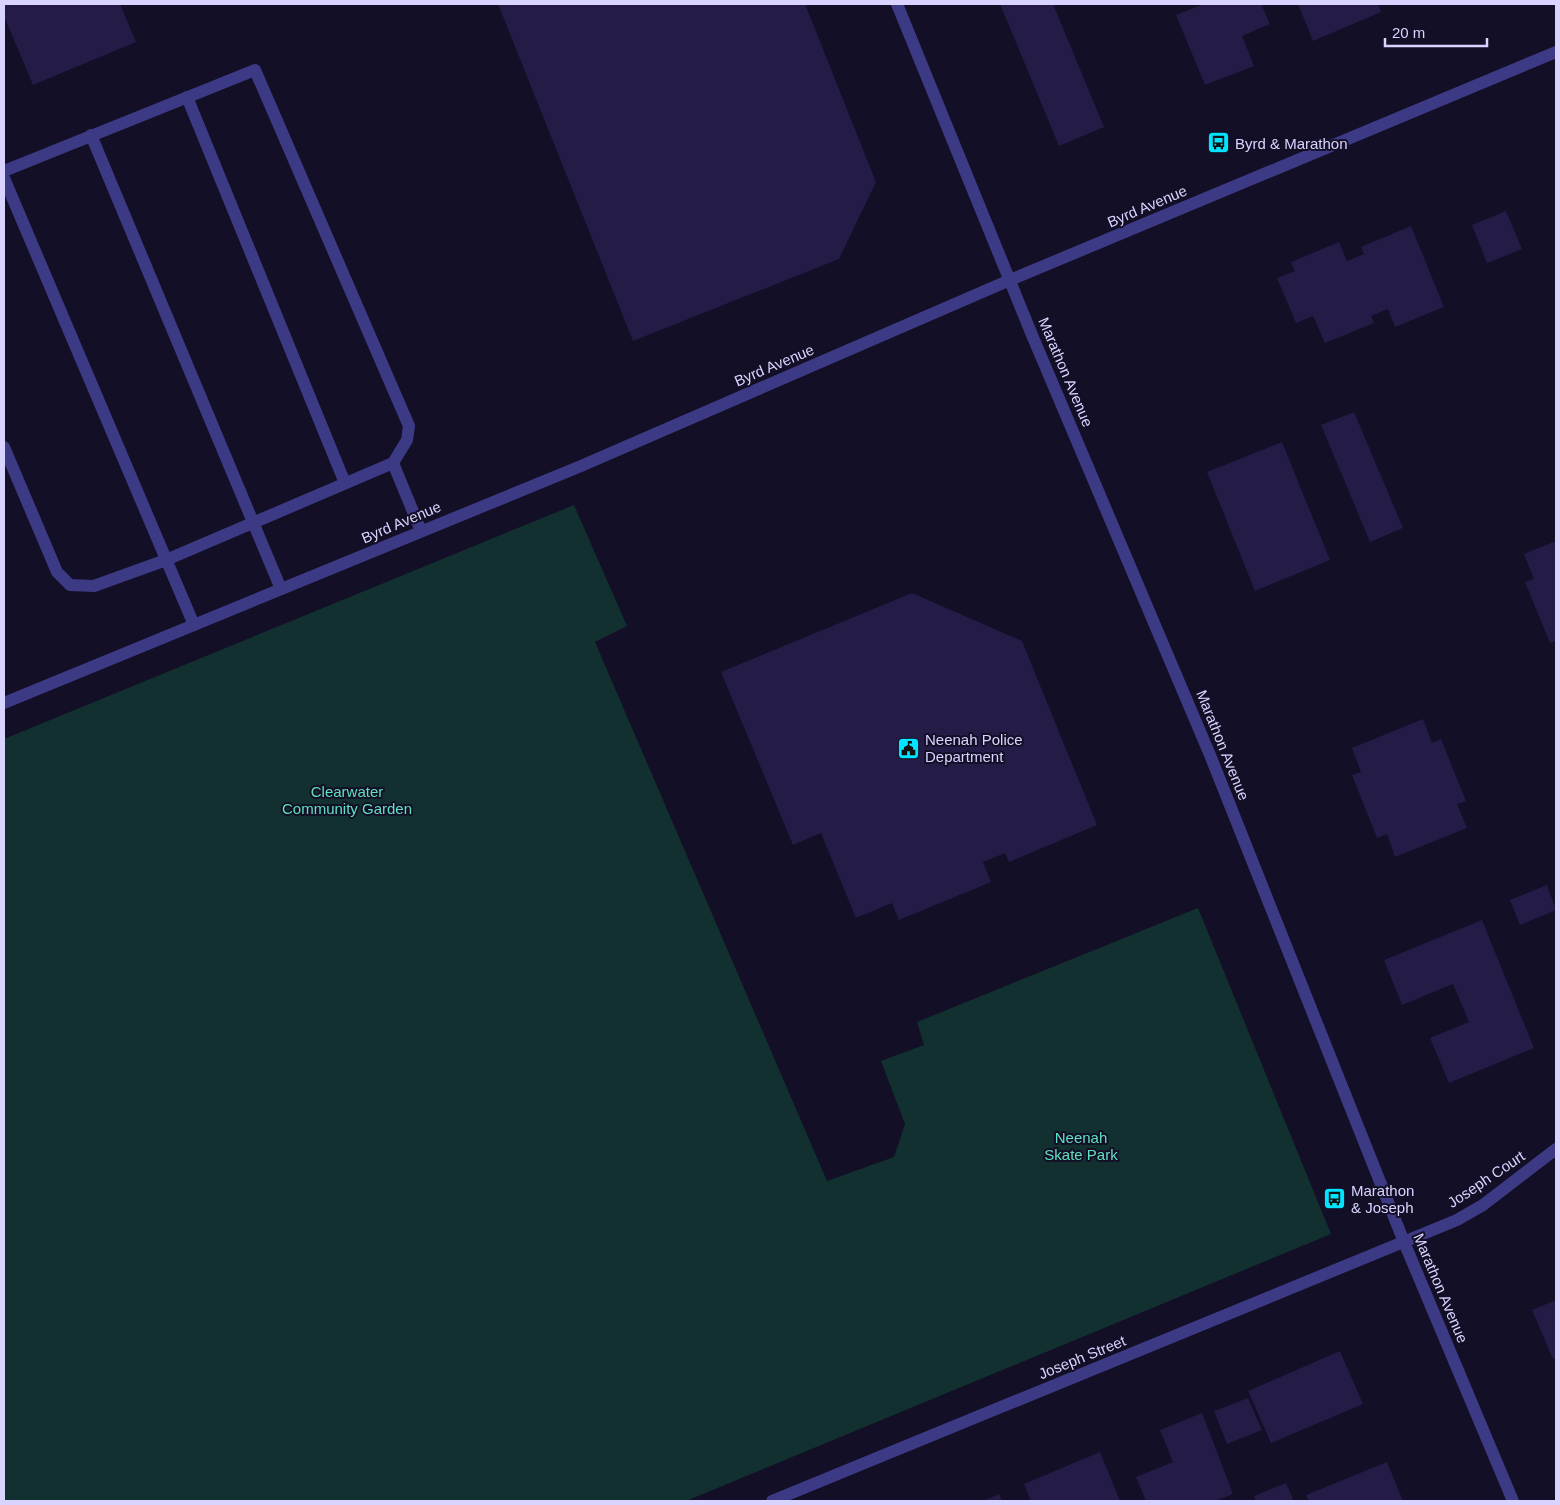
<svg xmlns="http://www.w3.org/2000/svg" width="1560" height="1505" font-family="Arial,sans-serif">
	<rect width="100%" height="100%" fill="#130f26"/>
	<path fill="#12302f" d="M574 505 627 626 595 642 827 1181 894 1157 905 1124 881 1061 924 1045 917 1022 1198 908 1331 1234 686 1501H4V739Z"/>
	<g fill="#241b47">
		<path d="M4 4H120L136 42 33 85 4 16Z"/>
		<path d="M498 4H805L876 182 839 259 633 341Z"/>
		<path d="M1000 4H1053L1104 127 1059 146Z"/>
		<path d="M1204 4H1261L1270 24 1242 36 1254 66 1205 85 1176 15Z"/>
		<path d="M1298 4H1378L1381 12 1313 41Z"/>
		<path d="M1506 211 1522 249 1487 263 1472 225Z"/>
		<path d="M1411 226 1444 307 1395 327 1388 309 1371 316 1374 323 1325 343 1313 316 1296 323 1277 278 1295 271 1291 262 1339 242 1347 261 1364 254 1361 247Z"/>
		<path d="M1354 412 1403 528 1370 542 1321 425Z"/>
		<path d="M1282 442 1330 560 1255 591 1207 472Z"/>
		<path d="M1556 541V641L1550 643 1525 582 1534 579 1524 554Z"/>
		<path d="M912 593 1022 641 1097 825 1009 862 1005 853 983 862 991 882 899 920 892 903 856 918 821 833 793 845 721 672Z"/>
		<path d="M1423 719 1432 743 1441 739 1466 801 1457 804 1467 828 1395 857 1387 834 1377 838 1352 775 1361 772 1352 748Z"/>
		<path d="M1547 885 1556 910 1520 925 1510 900Z"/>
		<path d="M1482 920 1534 1048 1449 1083 1430 1038 1469 1022 1453 984 1402 1005 1384 960Z"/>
		<path d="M1556 1300V1358L1553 1359 1532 1310Z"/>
		<path d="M1340 1351 1363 1404 1271 1443 1248 1391Z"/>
		<path d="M1248 1398 1262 1430 1227 1444 1214 1411Z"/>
		<path d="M1202 1413 1233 1494 1215 1501H1146L1136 1477 1173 1462 1160 1430Z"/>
		<path d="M1100 1452 1120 1501H1031L1024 1484Z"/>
		<path d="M1387 1462 1403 1501H1309L1306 1495Z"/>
		<path d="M1286 1483 1294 1501H1256L1254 1496Z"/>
		<path d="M999 1494 1002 1501H983Z"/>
	</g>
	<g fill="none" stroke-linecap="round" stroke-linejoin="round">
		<g stroke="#3d3a85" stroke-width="12">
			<path d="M897 4 1032 335 1210 755 1404 1242 1513 1501"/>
			<path d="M187 97 345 483"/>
			<path d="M91 135 281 589"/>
			<path d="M4 171 255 70 409 426 407 440 393 463 166 560 94 586 70 585 57 572 4 447"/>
			<path d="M4 178 194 625"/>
			<path d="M393 463 421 531"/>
			<path d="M4 703 581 466 1010 280 1556 52"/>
			<path d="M772 1501 1457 1220 1483 1205 1556 1149"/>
		</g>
	</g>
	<defs>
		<symbol id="bus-square" viewBox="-11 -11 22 22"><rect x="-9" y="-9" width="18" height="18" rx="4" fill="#00e5ff" stroke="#130f26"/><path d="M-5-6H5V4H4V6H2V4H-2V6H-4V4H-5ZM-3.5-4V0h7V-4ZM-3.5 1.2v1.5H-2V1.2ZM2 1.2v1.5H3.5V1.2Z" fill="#111"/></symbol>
		<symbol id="civic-square" viewBox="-11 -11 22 22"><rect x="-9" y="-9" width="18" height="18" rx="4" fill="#00e5ff" stroke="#130f26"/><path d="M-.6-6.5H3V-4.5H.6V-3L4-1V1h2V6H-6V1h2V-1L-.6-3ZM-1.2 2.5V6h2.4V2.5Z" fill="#111"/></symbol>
	</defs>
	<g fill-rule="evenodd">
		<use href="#bus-square" x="1206" y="130" width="25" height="25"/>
		<use href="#civic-square" x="896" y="736" width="25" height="25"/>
		<use href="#bus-square" x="1322" y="1186" width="25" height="25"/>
	</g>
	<g text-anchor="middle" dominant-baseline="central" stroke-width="4" stroke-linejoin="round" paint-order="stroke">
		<g font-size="15" fill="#d9d4ff" stroke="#130f26" text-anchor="start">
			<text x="1235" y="143">Byrd &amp; Marathon</text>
			<text x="925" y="739">Neenah Police<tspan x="925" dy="17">Department</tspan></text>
			<text x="1351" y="1190">Marathon<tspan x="1351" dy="17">&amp; Joseph</tspan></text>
		</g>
		<g font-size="15" fill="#d9d4ff" stroke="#130f26">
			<text transform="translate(1147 206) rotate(-23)">Byrd Avenue</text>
			<text transform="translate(774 365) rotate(-23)">Byrd Avenue</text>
			<text transform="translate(1066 372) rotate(67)">Marathon Avenue</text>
			<text transform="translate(401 522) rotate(-23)">Byrd Avenue</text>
			<text transform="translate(1223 745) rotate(68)">Marathon Avenue</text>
			<text transform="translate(1486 1179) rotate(-34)">Joseph Court</text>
			<text transform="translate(1441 1288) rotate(67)">Marathon Avenue</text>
			<text transform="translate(1082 1357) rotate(-22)">Joseph Street</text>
		</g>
		<g font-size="15" fill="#5fe0c0" stroke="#130f26">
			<text x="347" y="791">Clearwater<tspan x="347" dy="17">Community Garden</tspan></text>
			<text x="1081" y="1137">Neenah<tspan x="1081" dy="17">Skate Park</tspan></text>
		</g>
	</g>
	<rect width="1560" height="1505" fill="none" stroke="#d9d4ff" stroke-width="10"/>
	<path d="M1385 38v8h102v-8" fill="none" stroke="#d9d4ff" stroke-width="2.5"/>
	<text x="1392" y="38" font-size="15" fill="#d9d4ff" stroke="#130f26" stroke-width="4" paint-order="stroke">20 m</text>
</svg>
